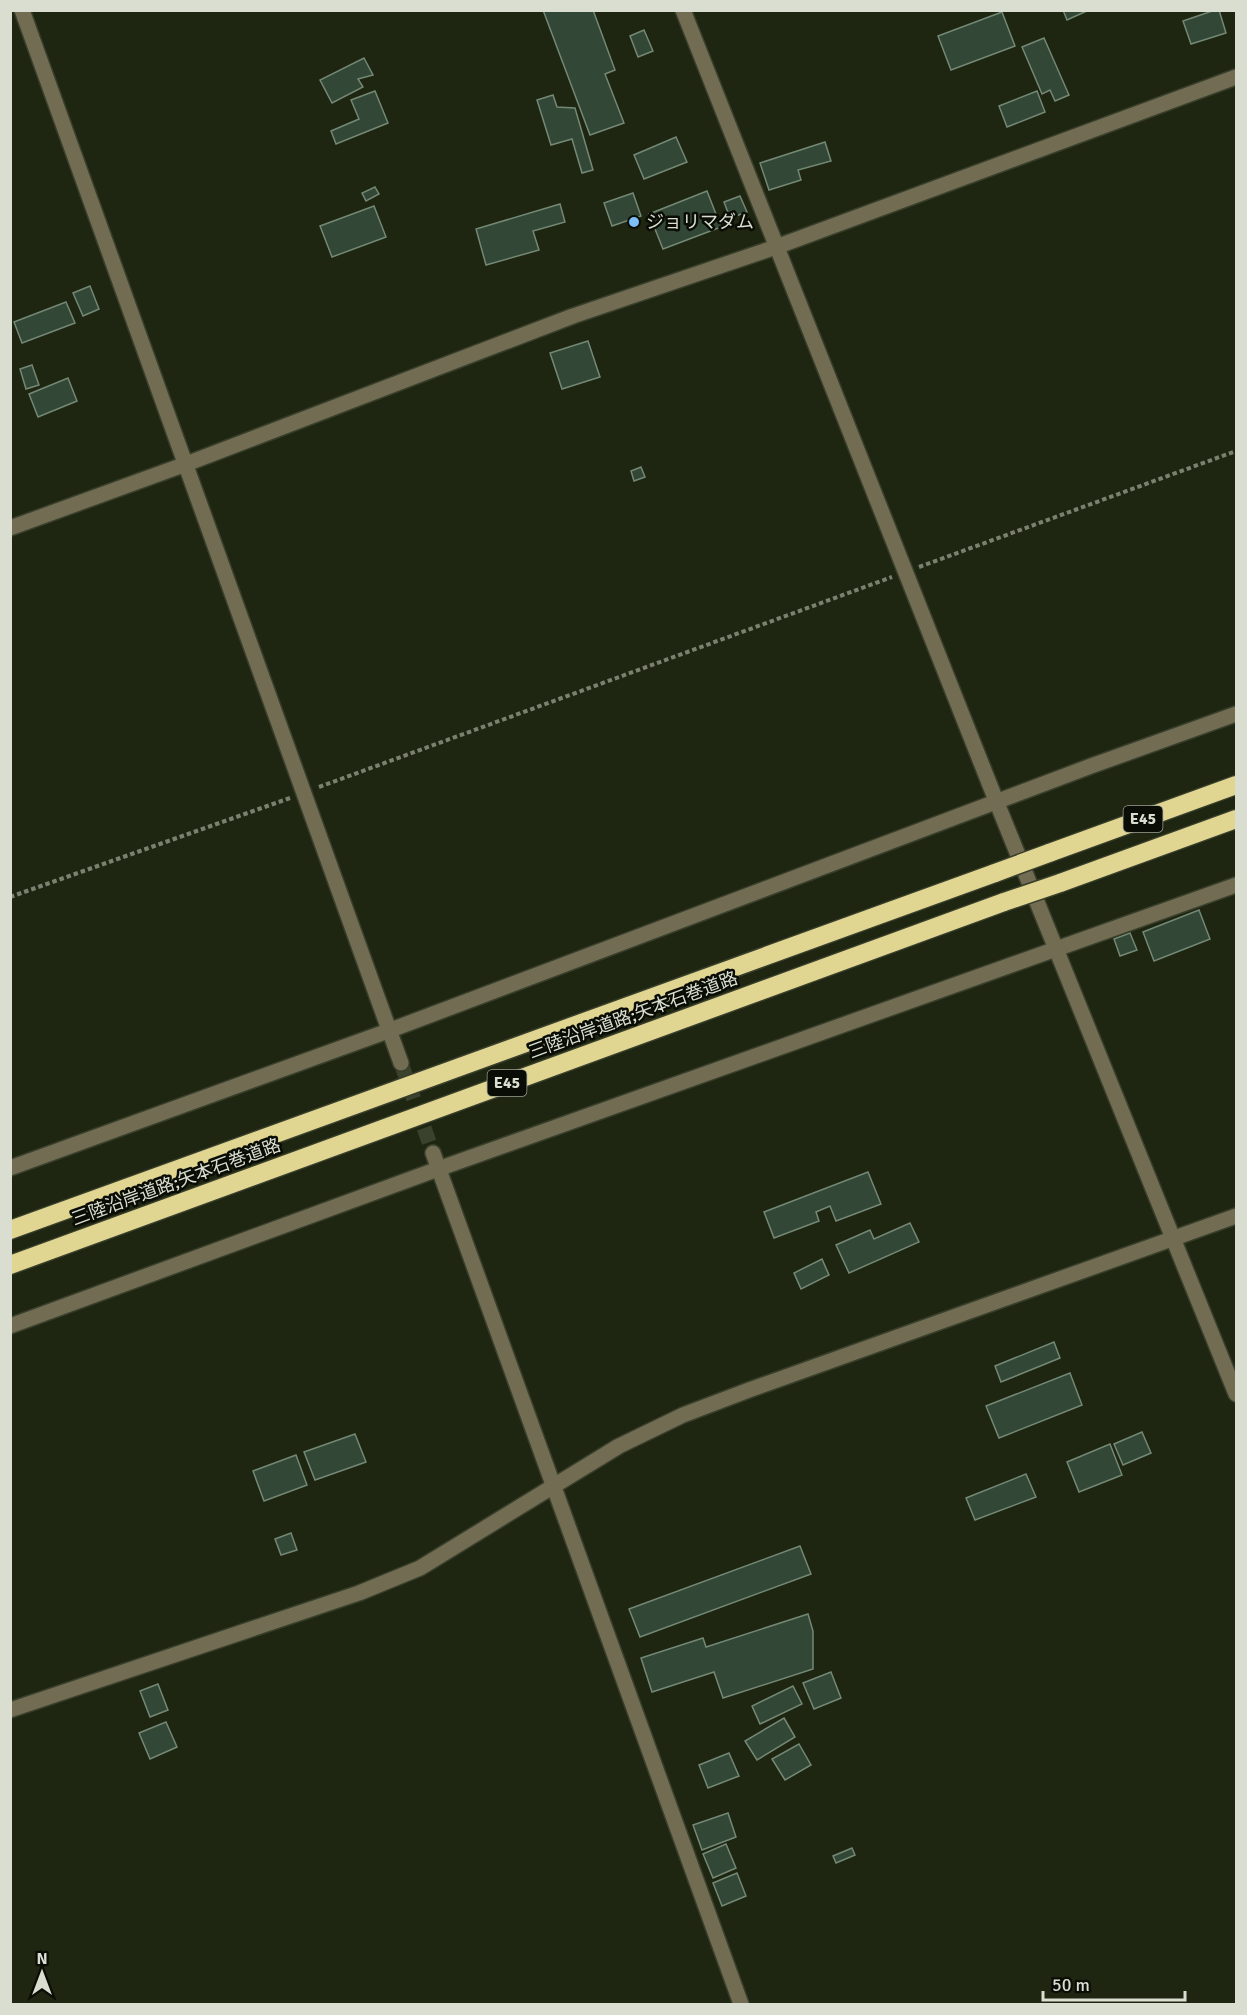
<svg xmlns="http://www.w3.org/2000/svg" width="1247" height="2015" font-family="Signika,'Noto Sans JP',sans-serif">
	<rect width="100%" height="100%" fill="#1e2510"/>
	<g fill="#334736" stroke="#738875" stroke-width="1.5">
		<path d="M543 10H593L615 70 605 74 624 123 590 135Z"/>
		<path d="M1063 10H1089L1067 20Z"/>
		<path d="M1215 10H1219L1226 33 1191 44 1183 21Z"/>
		<path d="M1002 12 1015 46 951 70 938 36Z"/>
		<path d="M644 30 653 51 638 57 630 36Z"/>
		<path d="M1044 38 1069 95 1055 101 1050 90 1042 94 1022 47Z"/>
		<path d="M364 58 373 75 358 79 363 87 332 103 320 80Z"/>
		<path d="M375 91 388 123 336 144 331 131 359 119 351 100Z"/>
		<path d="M1037 91 1045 112 1007 127 999 106Z"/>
		<path d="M553 95 557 107 575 108 593 170 582 173 572 139 551 145 537 100Z"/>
		<path d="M676 137 687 162 644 179 634 155Z"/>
		<path d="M825 142 831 161 798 170 801 180 769 190 760 163Z"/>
		<path d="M375 187 379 194 366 201 362 193Z"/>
		<path d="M707 191 721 227 663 249 649 214Z"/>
		<path d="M633 193 641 216 612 226 604 203Z"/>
		<path d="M740 196 747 212 730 218 724 202Z"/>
		<path d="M560 204 565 222 533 231 539 250 486 265 476 229Z"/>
		<path d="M374 206 386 237 332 257 320 226Z"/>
		<path d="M90 286 99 309 83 316 73 293Z"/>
		<path d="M66 302 75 323 22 343 14 322Z"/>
		<path d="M588 341 600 377 562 389 550 353Z"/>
		<path d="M32 365 39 385 26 389 20 369Z"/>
		<path d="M68 378 77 401 38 417 29 394Z"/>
		<path d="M641 467 645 477 634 481 631 471Z"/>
		<path d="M1199 910 1210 939 1154 961 1143 932Z"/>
		<path d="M1130 933 1137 950 1120 956 1114 939Z"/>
		<path d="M868 1172 881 1204 836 1221 830 1206 816 1212 819 1221 774 1238 764 1212Z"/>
		<path d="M910 1223 919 1242 849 1273 836 1245 870 1230 874 1239Z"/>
		<path d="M822 1259 829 1275 801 1289 794 1273Z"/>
		<path d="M1054 1342 1060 1358 1001 1382 995 1366Z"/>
		<path d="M1070 1373 1082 1405 999 1438 986 1406Z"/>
		<path d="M1142 1432 1151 1453 1123 1465 1114 1444Z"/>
		<path d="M355 1434 366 1462 315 1480 304 1452Z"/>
		<path d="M1110 1444 1122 1475 1079 1492 1067 1462Z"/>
		<path d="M296 1455 307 1485 264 1501 253 1471Z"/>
		<path d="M1026 1474 1036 1497 975 1520 966 1498Z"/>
		<path d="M291 1533 297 1550 281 1555 275 1539Z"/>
		<path d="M800 1546 811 1574 640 1637 629 1609Z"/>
		<path d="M808 1614 813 1631V1669L723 1698 714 1672 652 1692 641 1658 703 1638 706 1647Z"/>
		<path d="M831 1672 841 1698 814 1709 803 1683Z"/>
		<path d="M158 1684 168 1710 150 1717 140 1691Z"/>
		<path d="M793 1686 802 1704 760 1724 752 1706Z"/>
		<path d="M784 1718 795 1737 757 1760 745 1741Z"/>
		<path d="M166 1722 177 1747 150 1759 139 1733Z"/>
		<path d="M799 1744 811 1765 785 1780 772 1759Z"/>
		<path d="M729 1753 739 1776 708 1788 699 1765Z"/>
		<path d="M728 1813 736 1837 702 1850 693 1825Z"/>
		<path d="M726 1844 736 1868 713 1878 703 1854Z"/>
		<path d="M852 1848 855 1855 836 1863 833 1856Z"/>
		<path d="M737 1873 746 1896 722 1906 713 1883Z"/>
	</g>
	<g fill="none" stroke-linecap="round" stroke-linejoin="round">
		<path stroke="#3a412d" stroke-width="15" stroke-dasharray="15 8" stroke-linecap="butt" d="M401 1063 433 1153"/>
		<defs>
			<g id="minor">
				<path d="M22 10 401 1063"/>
				<path d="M683 10 997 803 1236 1394"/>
				<path d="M10 528 186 464 573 316 776 247 1236 77"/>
				<path d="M433 1153 741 2004"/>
				<path d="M10 1168 388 1031 1091 766 1236 714"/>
				<path d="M10 1326 438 1169 1236 885"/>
				<path d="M10 1710 359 1593 420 1568 619 1446 683 1415 749 1390 1236 1216"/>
			</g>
			<g id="highway">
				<path d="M1049 853 1236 785"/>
				<path d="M1060 883 1236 819"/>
				<path d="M10 1230 995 873"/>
				<path d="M10 1265 1004 902"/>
			</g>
		</defs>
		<use href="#minor" stroke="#383f2b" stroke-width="18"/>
		<use href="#highway" stroke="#383f2b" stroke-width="21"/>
		<g stroke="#7b8170" stroke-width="4" stroke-dasharray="4.5 3" stroke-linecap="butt">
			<path d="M919 567 1236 451"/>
			<path d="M319 787 892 577"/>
			<path d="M10 897 290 798"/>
		</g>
		<use href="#minor" stroke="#716c52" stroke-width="15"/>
		<use href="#highway" stroke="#e1d592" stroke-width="18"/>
		<defs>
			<g id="highway-bridge">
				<path d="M995 873 1049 853"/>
				<path d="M1004 902 1060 883"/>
			</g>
		</defs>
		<use href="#highway-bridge" stroke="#383f2b" stroke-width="21" stroke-linecap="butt"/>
		<use href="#highway-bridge" stroke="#e1d592" stroke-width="18"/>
	</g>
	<circle fill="#7bbef8" stroke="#0a0d05" stroke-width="2" cx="634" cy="222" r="6"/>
	<g text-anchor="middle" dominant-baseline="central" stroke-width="5" stroke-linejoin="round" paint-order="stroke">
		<g fill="#0a0d05" stroke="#9b9f93" stroke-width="1.5">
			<rect x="1123.5" y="806" width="39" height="26" rx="4.5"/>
			<rect x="487.5" y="1070" width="39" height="26" rx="4.5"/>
		</g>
		<g font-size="16" font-weight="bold" fill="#d9ded0">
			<text x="1143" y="819">E45</text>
			<text x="507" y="1083">E45</text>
		</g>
		<g font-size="18" fill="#d9ded0" stroke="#0a0d05" text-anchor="start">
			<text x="646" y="222">ジョリマダム</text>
		</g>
		<g font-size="18" fill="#d9ded0" stroke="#0a0d05">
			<text transform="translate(633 1015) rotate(-20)">三陸沿岸道路;矢本石巻道路</text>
			<text transform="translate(176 1182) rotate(-20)">三陸沿岸道路;矢本石巻道路</text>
		</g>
	</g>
	<rect width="1247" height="2015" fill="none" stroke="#d9ded0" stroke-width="24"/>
	<g transform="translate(42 1973)" stroke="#0a0d05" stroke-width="4.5" paint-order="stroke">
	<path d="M0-4.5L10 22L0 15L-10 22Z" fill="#d9ded0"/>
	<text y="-9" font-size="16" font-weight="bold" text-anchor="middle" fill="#d9ded0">N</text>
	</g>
	<path d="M1043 1991v9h142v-9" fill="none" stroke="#d9ded0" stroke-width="3"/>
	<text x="1052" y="1991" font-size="18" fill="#d9ded0" stroke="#0a0d05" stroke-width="4.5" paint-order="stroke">50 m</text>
</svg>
